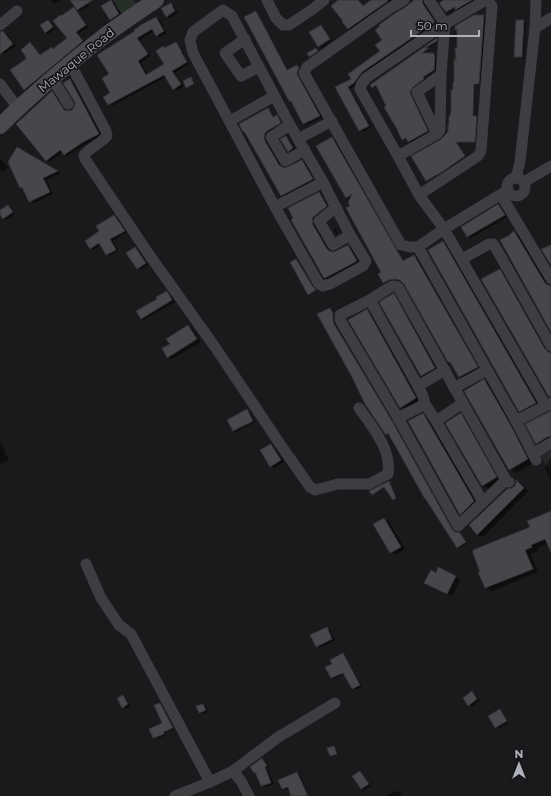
<svg xmlns="http://www.w3.org/2000/svg" width="551" height="796" font-family="Montserrat,sans-serif">
	<rect width="100%" height="100%" fill="#1a1a1c"/>
	<path fill="#262629" d="M551 405V473L519 421Z"/>
	<path fill="#262e28" d="M113 0H134L138 6 123 16Z"/>
	<g fill="#0007">
		<path d="M51 0H61L55 4Z"/>
		<path d="M71 0H85L89 6 81 11 78 10Z"/>
		<path d="M340 0H358L363 7 372 0H392L350 30 348 29Z"/>
		<path d="M421 0H425L424 3 426 6 437 24 350 89 371 127 363 132 360 130 336 87 352 79 381 52 383 40Z"/>
		<path d="M445 0H473L474 2 458 11 456 9 449 13 446 12Z"/>
		<path d="M111 1 114 3 122 15 113 21 110 19Z"/>
		<path d="M171 4 174 6 178 13 170 18 167 16Z"/>
		<path d="M74 8 77 10 88 27 78 34 85 42 28 91 25 89 11 71 28 59 31 43 33 45 41 55 52 48 54 49 69 38 62 17Z"/>
		<path d="M256 12 258 14 288 70 297 66 299 67 301 69 299 74 300 78 322 117 306 125 304 124 292 102 290 101Z"/>
		<path d="M475 16H484L486 17 480 85H475L474 117 478 118 476 142H457L466 157 443 172 428 181 426 180 441 141 449 132 450 126 454 83 455 60 457 61 458 49V30L456 29V27Z"/>
		<path d="M156 18 160 20 167 33 160 37 156 35 154 31 139 40 150 56 141 63 148 75 165 64V49L176 43 179 45 184 53 183 54 189 64 175 73 184 86 177 91 174 89 166 77 112 106 109 104 111 93V74L99 56Z"/>
		<path d="M48 21 51 23 56 29 48 34 45 32Z"/>
		<path d="M524 21 526 22 524 58H517L516 57Z"/>
		<path d="M321 26 324 28 332 41 322 48 319 46Z"/>
		<path d="M0 32H3L7 34 16 46 4 54 0 51Z"/>
		<path d="M437 39 438 40V42L427 49 429 50 423 54H433L435 55 437 58 436 70 424 78 425 80 414 87 411 93 412 97 429 132 410 143 407 139 405 140 403 139 377 86 374 88 371 85Z"/>
		<path d="M192 79 195 85 188 88 184 82Z"/>
		<path d="M70 80 73 81 102 136 86 144 67 156 64 155 63 152 49 162 46 160 52 92 55 94 66 111H73L76 103Z"/>
		<path d="M268 109 270 110 275 118 277 117 280 118 283 124 266 139 268 143 282 167 285 169 302 161 305 162 315 181 284 197 282 195 247 133 244 131Z"/>
		<path d="M286 137 289 139 296 150 291 153 288 151Z"/>
		<path d="M332 138 335 140 404 262 414 256 417 258 480 369 463 378 460 377 452 363 449 362 403 281 399 280 392 281 387 284 384 283 379 275 383 272 351 206V200L346 198Z"/>
		<path d="M17 148 61 173 46 180 53 194 34 203 30 201 24 189 21 187Z"/>
		<path d="M0 159 8 167 3 172 0 169Z"/>
		<path d="M319 193 322 195 329 208 315 220 316 227 330 251 333 253 348 246 351 247 360 263 328 280 325 278 292 220Z"/>
		<path d="M498 205 501 207 507 217 471 238 468 236Z"/>
		<path d="M8 206 11 208 15 214 6 220 3 218 0 211Z"/>
		<path d="M114 216 117 218 127 232 113 241 118 251 110 256 107 255 101 244 93 250 90 248 100 231Z"/>
		<path d="M335 228 336 229 338 235H337L333 229Z"/>
		<path d="M514 232 521 236 551 287V330Z"/>
		<path d="M443 242 448 245 541 406 525 414 520 411Z"/>
		<path d="M135 248 138 250 149 265 140 270 137 268Z"/>
		<path d="M296 260 316 291 310 295 308 294Z"/>
		<path d="M500 270 506 274 551 354V397L549 396Z"/>
		<path d="M167 292 170 294 175 302 144 320 141 318 158 299Z"/>
		<path d="M394 294 397 296 438 370 424 377 421 376Z"/>
		<path d="M330 309 333 310 335 315V322L336 326 394 424 454 532 462 535 467 544 460 548 457 547 390 435H389L386 434 352 377 318 315Z"/>
		<path d="M367 310 370 312 419 401 404 409 401 407Z"/>
		<path d="M189 326 193 329 201 342 172 359 168 357 171 345Z"/>
		<path d="M484 380 491 384 534 463 516 473 509 469Z"/>
		<path d="M247 410 250 412 255 422 236 432 233 430Z"/>
		<path d="M551 412V442L543 447 536 443Z"/>
		<path d="M423 414 429 418 480 505 467 518 461 514Z"/>
		<path d="M461 414 467 418 503 481 489 489 483 486Z"/>
		<path d="M0 442 5 450 4 451 9 460 0 464Z"/>
		<path d="M271 445 274 446 284 462 274 468 271 466Z"/>
		<path d="M551 458V481L545 467Z"/>
		<path d="M389 482 390 483 397 498 395 500 394 499 386 487 373 495 372 494Z"/>
		<path d="M517 482 521 484 528 491 483 537 478 535 470 525 515 487Z"/>
		<path d="M551 512V550L548 543 537 548 538 551 530 554 538 572 492 591 486 588 480 573 531 527Z"/>
		<path d="M384 519 389 522 405 549 395 555 391 552Z"/>
		<path d="M436 574 455 577 460 580 452 596 431 585Z"/>
		<path d="M327 628 330 630 335 640 320 648 317 646Z"/>
		<path d="M343 655 345 656 362 686 356 690 353 688 345 674 335 679 332 678 327 668 333 664Z"/>
		<path d="M472 692 475 694 480 701 472 707 469 705Z"/>
		<path d="M123 696 126 698 131 706 126 709 123 707Z"/>
		<path d="M160 704 162 706 175 729 168 732V731L155 737V738L150 729 163 724Z"/>
		<path d="M203 705 206 706 208 712 203 714 200 712Z"/>
		<path d="M500 710 503 712 509 723 499 729 496 727Z"/>
		<path d="M166 734V735L157 739 156 738Z"/>
		<path d="M334 747 335 748 338 754 332 756H331Z"/>
		<path d="M262 759 265 761 269 768H267L274 784 265 787 262 786 257 774 254 772Z"/>
		<path d="M360 772 363 774 371 786 364 790 361 788Z"/>
		<path d="M297 773 300 775 309 796H292L289 789 286 790 283 789Z"/>
		<path d="M397 791 400 792 402 796H387L388 794H390Z"/>
	</g>
	<g fill="#47474b" stroke="#343437">
		<path d="M70 0H93L77 10Z"/>
		<path d="M111 0 119 14 110 20 101 6Z"/>
		<path d="M338 0H358L363 6 371 0H387L388 1 348 29 342 22 343 21 331 6Z"/>
		<path d="M414 0H422L423 4 435 22 362 72 354 83 348 87 369 126 359 131 335 87 351 79 348 74 380 51 375 45 382 40 375 30 380 26 379 25 394 14 407 6Z"/>
		<path d="M444 0H472L455 10V7L446 12 439 3Z"/>
		<path d="M171 3 175 11 166 17 161 8Z"/>
		<path d="M74 7 86 25 76 32 83 41 24 90 10 70 26 59 25 57H26L21 50 30 42 40 55 52 47 53 49 67 38 53 21 60 15 61 16Z"/>
		<path d="M256 11 287 70 297 65 299 68 297 73 298 76 320 116 303 124 291 101H289L244 17Z"/>
		<path d="M474 15H484L479 84H474L473 116H477L475 142H456L465 156 442 172 426 181 411 156 440 140 448 132V125H449V116H450L451 111V90H453V82H454V58L456 61 455 48H457V29L455 30V26Z"/>
		<path d="M156 17 164 31 156 36 152 29 137 38 148 54 138 61 146 75 164 64 156 51 163 46 164 48 176 42 182 52H181L187 62 172 71 181 84 173 90 164 75 108 105 103 97 110 93 102 78 109 74 97 55 135 31 134 30 141 25Z"/>
		<path d="M48 20 53 27 45 33 40 25Z"/>
		<path d="M516 20H524L522 57H514Z"/>
		<path d="M321 25 330 39 318 47 309 32Z"/>
		<path d="M3 31 13 44 0 54V32Z"/>
		<path d="M437 38V41L425 48H429L422 53H433L435 56 434 70 423 77 424 79 413 87 410 92 411 95 428 131 408 142 406 138 402 140 397 129 384 107 386 106 376 85 372 88 370 85Z"/>
		<path d="M316 48 318 51 309 57 307 53Z"/>
		<path d="M191 77 194 84 186 88 183 81Z"/>
		<path d="M70 79 99 134 83 142 64 155 60 150 46 161 16 124 52 91 64 110 69 111 72 110 74 107 75 103 74 101 63 83Z"/>
		<path d="M268 108 273 117 277 115 281 123 267 131 265 133 264 137 265 141 279 165 282 167 285 168 302 160 313 179 281 196 244 131 243 132 239 124Z"/>
		<path d="M286 136 293 148 288 152 280 139Z"/>
		<path d="M332 137 403 261 414 255 478 367 459 377 450 362H448L404 284 400 280 395 279 389 280 383 283 378 274 381 272 346 208 350 206 348 203 352 194 346 198 316 146Z"/>
		<path d="M17 147 58 171 43 178 50 192 29 202 22 187 20 188 8 162Z"/>
		<path d="M319 192 327 206 312 218 313 225 327 249 329 251 333 252 336 251 348 245 357 261 327 277 324 278 291 220 293 218 288 208Z"/>
		<path d="M498 204 505 215 467 237 461 227Z"/>
		<path d="M8 205 13 212 3 219 0 215V210Z"/>
		<path d="M114 215 125 231 110 239 116 250 106 255 99 243 90 249 85 241 99 231 96 226Z"/>
		<path d="M514 231 545 283 548 285 551 286V332L500 240 510 235V234Z"/>
		<path d="M443 241 536 403 519 412 428 250Z"/>
		<path d="M551 245V265L541 249Z"/>
		<path d="M135 247 146 263 137 269 126 253Z"/>
		<path d="M296 259 313 287 316 290 308 295 290 262Z"/>
		<path d="M500 269 545 349 548 352 551 353V396L549 397 481 279Z"/>
		<path d="M167 291 172 300 141 319 136 311 157 299 156 297Z"/>
		<path d="M394 293 435 368 421 376 379 302Z"/>
		<path d="M330 308 333 313V320L334 324 392 421 452 529 455 532 460 533 466 542 457 548 425 498V499L388 433 386 435 365 404 352 377 317 314Z"/>
		<path d="M367 309 416 398 400 408 348 320Z"/>
		<path d="M188 325 197 339 167 358 162 348 170 344 166 339Z"/>
		<path d="M484 379 510 424 528 459 509 470 464 391Z"/>
		<path d="M247 409 253 421 233 431 227 420Z"/>
		<path d="M551 411V436L547 437 536 444 525 424Z"/>
		<path d="M423 413 474 501 460 515 408 421Z"/>
		<path d="M461 413 497 477 482 486 445 423Z"/>
		<path d="M271 444 281 460 270 467 260 450Z"/>
		<path d="M516 480 524 488 477 535 469 525 507 489 512 488 515 486 516 483Z"/>
		<path d="M389 481 396 498 393 500 384 487 372 495 369 491Z"/>
		<path d="M551 511V552L545 539 531 545 532 547 525 550 533 569 485 588 478 572H480L473 553V550L530 527 527 521Z"/>
		<path d="M384 518 401 547 390 553 373 524Z"/>
		<path d="M438 567 456 576 447 594 424 583 431 570 436 573Z"/>
		<path d="M327 627 332 639 316 647 310 635Z"/>
		<path d="M343 653 360 685 352 689 343 673 331 678 325 667 332 664 330 660Z"/>
		<path d="M472 691 477 699 468 706 463 698Z"/>
		<path d="M123 695 128 704 122 708 117 698Z"/>
		<path d="M160 703 173 728 163 732 164 734 153 738 149 729 162 723 154 705Z"/>
		<path d="M203 704 206 710 199 713 196 706Z"/>
		<path d="M500 709 507 721 495 728 488 716Z"/>
		<path d="M334 746 337 754 330 756 327 748Z"/>
		<path d="M262 758 267 766 265 767 271 783 261 786 255 772 254 773 250 767Z"/>
		<path d="M360 771 369 784 361 789 352 776Z"/>
		<path d="M297 772 308 796H291L288 787 282 789 278 780Z"/>
	</g>
	<g fill="none" stroke-linecap="round" stroke-linejoin="round">
		<g stroke="#3d3d42" stroke-width="11">
			<path d="M267 0 276 18 283 25H289L313 9 324 0"/>
			<path d="M404 0 390 8 307 67 304 73 401 245 410 247H418L444 229 508 190"/>
			<path d="M223 10 232 16 290 125 323 182 350 235 366 261 363 266 330 284 323 286 319 284 275 207 193 53 190 40 193 32Z"/>
			<path d="M0 25 17 11"/>
			<path d="M535 28 551 18"/>
			<path d="M245 39 225 53 241 76 259 67"/>
			<path d="M70 63 106 131 107 136C100 144 91 147 84 155L85 159 148 253 215 347 280 444 310 487 315 490 338 484H369L388 474C392 450 372 426 359 408"/>
			<path d="M52 78 68 104"/>
			<path d="M0 84 18 108"/>
			<path d="M230 121 274 96"/>
			<path d="M290 125 271 137 285 161 305 150"/>
			<path d="M437 134 417 92 441 75"/>
			<path d="M298 139 332 121"/>
			<path d="M398 156 437 134 440 130 441 75 445 24 429 0"/>
			<circle cx="516" cy="187" r="9"/>
			<path d="M516 178 520 162 535 28 536 0"/>
			<path d="M524 182 551 166"/>
			<path d="M419 195 478 156 481 151 492 6 489 2 484 1 445 24 366 78 361 85 360 89 398 156 419 195 444 229 546 406"/>
			<path d="M501 195 551 279"/>
			<path d="M275 207 323 182"/>
			<path d="M336 207 319 221 333 245 350 235"/>
			<path d="M418 247 516 421 536 460"/>
			<path d="M462 259 489 244H493L497 250 551 346"/>
			<path d="M370 300 418 386 423 396 425 404 436 421 483 502"/>
			<path d="M418 386 445 370"/>
			<path d="M454 388 487 370"/>
			<path d="M398 418 425 404"/>
			<path d="M436 421 463 403"/>
			<path d="M516 421 551 403"/>
			<path d="M533 454 551 443"/>
			<path d="M506 480 483 502 458 526 398 418 340 320V315L370 300 392 286H395L398 287 506 480 509 482"/>
			<path d="M86 564 101 598 119 625 131 634 210 782"/>
			<path d="M233 771 277 738 335 703"/>
			<path d="M175 796 210 782 233 771 241 781 249 796"/>
		</g>
		<path stroke="#494a50" stroke-width="16" d="M0 126C32 94 67 65 103 37 120 24 138 12 156 0"/>
	</g>
	<g text-anchor="middle" dominant-baseline="central" stroke-width="3.5" stroke-linejoin="round" paint-order="stroke">
		<g font-size="12" fill="#aeb0ba" stroke="#151517">
			<text transform="translate(76 60) rotate(-39)">Mawaque Road</text>
		</g>
	</g>
	<g transform="translate(519 764)" stroke="#151517" stroke-width="3" paint-order="stroke">
	<path d="M0-3L7 15L0 10L-7 15Z" fill="#aeb0ba"/>
	<text y="-6" font-size="11" font-weight="bold" text-anchor="middle" fill="#aeb0ba">N</text>
	</g>
	<path d="M411 30v6h68v-6" fill="none" stroke="#aeb0ba" stroke-width="2"/>
	<text x="417" y="30" font-size="12" fill="#aeb0ba" stroke="#151517" stroke-width="3" paint-order="stroke">50 m</text>
</svg>
